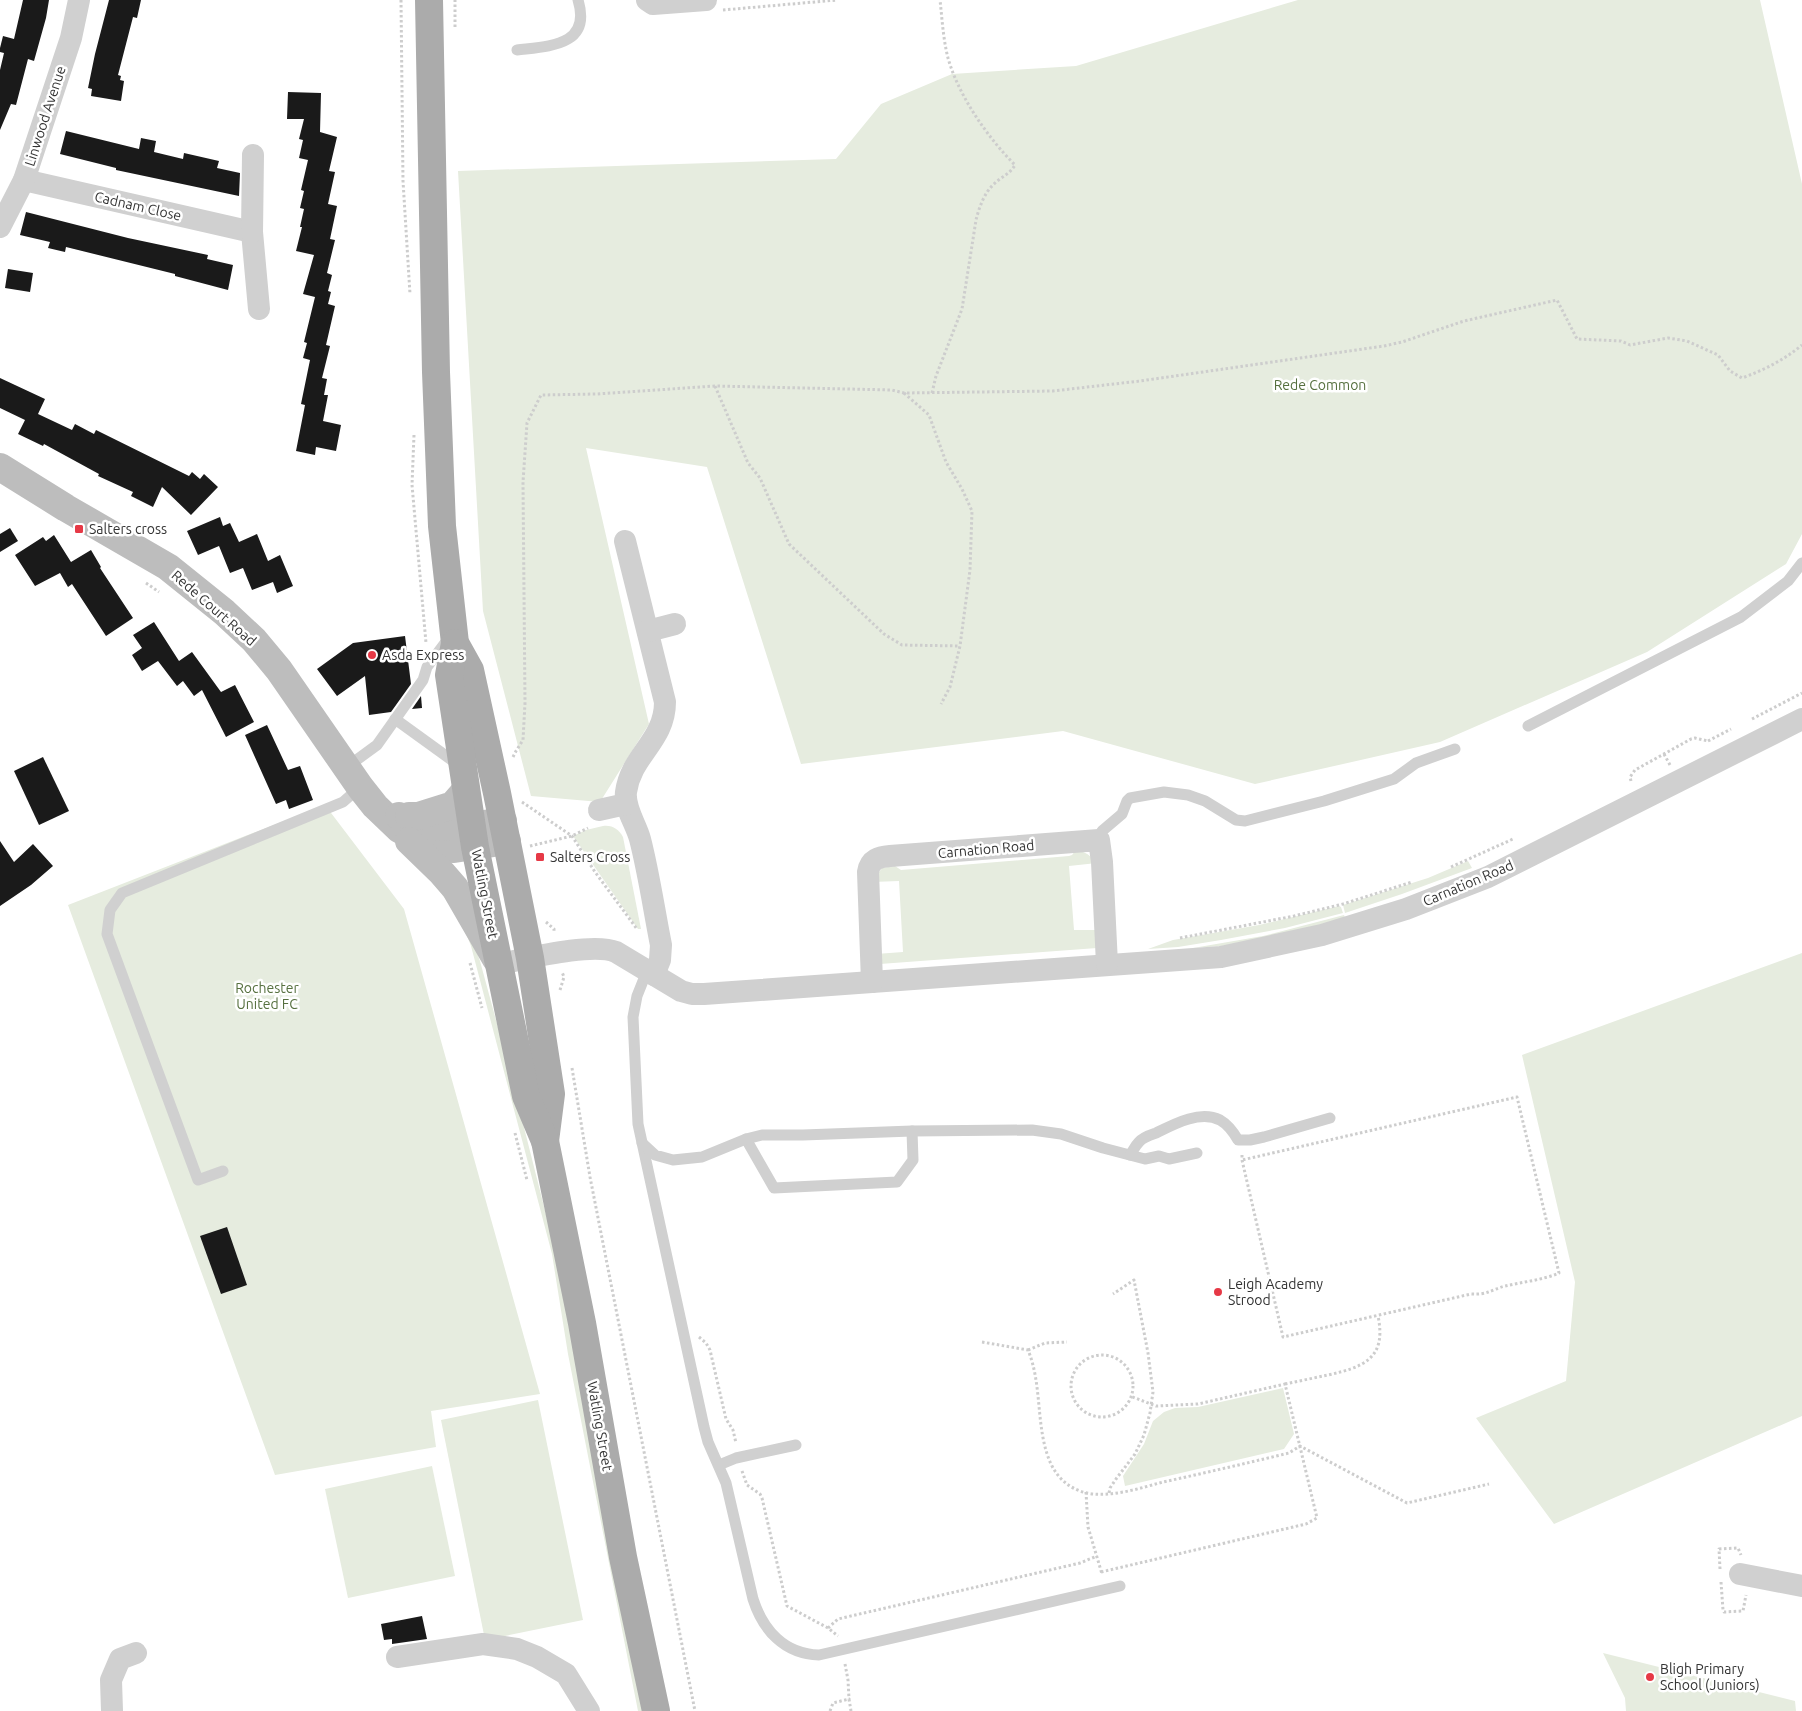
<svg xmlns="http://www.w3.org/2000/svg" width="1802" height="1711" font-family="Ubuntu,sans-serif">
	<rect width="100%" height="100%" fill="#fff"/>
	<g fill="#e6ecdf">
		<path d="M1298 0H1760L1802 184V534L1786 564 1647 652 1440 742 1255 784 1063 731 801 764 707 467 586 448 649 724 600 802 531 796 483 611 458 171 836 159 881 104 952 74 1076 66Z"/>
		<path d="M325 805 404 909 540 1394 431 1411 436 1447 275 1475 68 905Z"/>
		<path d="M603 826C613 825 618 829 623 837L641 929H638L573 836 586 830Z"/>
		<path d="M1076 850C1086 852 1090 855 1097 863L1069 866 1074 930H1101L1097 948 880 964 876 954 903 952 899 881 872 882 882 868 895 866 901 870 1069 856 1072 855Z"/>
		<path d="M1468 861 1472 868 1402 894 1345 913 1343 905 1428 878Z"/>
		<path d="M417 863 430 874 449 896 470 932 480 961 509 1068 558 1262 646 1711H638L568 1354 552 1254 471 946C459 912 440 891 416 864Z"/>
		<path d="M1339 906 1341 907 1343 913 1285 928 1221 940 1178 947 1148 949 1173 940 1259 925Z"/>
		<path d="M1344 915 1346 920 1236 945 1193 948 1263 936Z"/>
		<path d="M1802 953V1416L1554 1524 1476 1418 1566 1381 1575 1282 1522 1055Z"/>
		<path d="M1283 1388 1294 1434 1284 1449 1125 1486 1123 1476 1144 1444 1153 1421 1164 1412 1175 1408 1198 1407Z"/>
		<path d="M538 1400 583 1620 485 1640 441 1420Z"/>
		<path d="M432 1466 455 1576 348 1598 325 1489Z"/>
		<path d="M1603 1653 1795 1701 1796 1711H1626L1625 1698Z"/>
	</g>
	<g fill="#1a1a1a">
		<path d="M23 0H49L46 18 34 61 28 59 16 105 11 104 0 130V70L4 53 0 52V48L3 36 14 39Z"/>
		<path d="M109 0H141L137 18 133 17 118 75 121 76 120 80 124 81 121 101 91 96 92 89 88 88 95 54Z"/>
		<path d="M288 92 321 93 320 132 337 137 329 171 335 172 328 204 337 206 330 239 335 240 327 273 332 275 328 291 331 292 328 304 335 306 326 345 330 346 322 378 327 379 324 395H328L323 421 341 425 336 451 316 447 315 455 296 451 305 405 301 404 310 360 303 358 307 343 304 342 315 297 303 294 314 255 296 251 302 227H300L304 209 300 208 304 191 301 190 308 160 299 158 303 140 299 139 304 119H287Z"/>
		<path d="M66 131 139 149 141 138 156 141 154 152 183 159 184 153 219 161 217 168 240 173 239 196 116 170V168L60 154Z"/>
		<path d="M26 212 128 238 208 255 207 259 233 265 228 290 175 276V274L66 247 65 252 48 248 50 242 20 235Z"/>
		<path d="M8 269 33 273 30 292 5 288Z"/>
		<path d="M0 378 45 399 38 414 72 430 75 424 94 434 96 430 189 476 192 472 200 479 204 474 218 487 191 515 162 487 153 507 131 496 133 492 98 476 99 474 44 444 43 446 18 434 25 420 0 408Z"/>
		<path d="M220 517 223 526 230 523 239 542 257 534 268 561 280 555 293 586 277 593 273 582 252 590 243 568 230 573 219 546 198 555 187 531Z"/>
		<path d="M10 528 18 541 0 552V534Z"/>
		<path d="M54 535 71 562 91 550 101 567 100 568 133 618 106 636 72 584 68 587 60 573 35 586 15 555 43 537 46 541Z"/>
		<path d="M154 622 179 661 192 652 221 692 235 685 254 722 226 737 202 690 194 696 183 681 177 686 158 661 142 671 132 655 142 648 133 635Z"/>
		<path d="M405 636 411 684 391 712 369 715 365 676 337 696 317 669 353 643Z"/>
		<path d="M421 696 422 708 412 709Z"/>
		<path d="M267 725 288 770 300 766 313 800 289 809 286 800 276 804 245 735Z"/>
		<path d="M43 757 69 811 39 825 14 771Z"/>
		<path d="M0 841 14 862 33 844 53 866 31 885 0 906Z"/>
		<path d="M227 1227 247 1285 221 1294 200 1236Z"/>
		<path d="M422 1616 427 1639 392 1644V1639L384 1640 381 1624Z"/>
	</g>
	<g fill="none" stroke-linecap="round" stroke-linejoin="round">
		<g stroke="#cdcdcd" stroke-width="3" stroke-dasharray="2.5 2.5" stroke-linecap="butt">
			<path d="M401 0 403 181 410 294"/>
			<path d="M723 10 837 0"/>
			<path d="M455 27V0"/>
			<path d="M715 386 748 463 760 478 789 544 884 634 902 645 960 646"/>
			<path d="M904 393 929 415 946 462 962 489 972 511 970 570 960 646 950 687 941 704"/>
			<path d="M932 393 936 376 962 309 976 220C979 208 984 193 994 184 1001 177 1010 174 1015 165 987 137 956 92 947 54 943 36 942 18 940 0"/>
			<path d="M414 435 412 485 426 643"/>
			<path d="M146 583 159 592"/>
			<path d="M1752 719 1802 693"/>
			<path d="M1708 741 1731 729"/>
			<path d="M1664 754 1670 765"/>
			<path d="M513 757 516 751 523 740 525 703 523 482 527 423 541 395 597 394 715 386 892 390 904 393 1053 391 1140 381 1384 346 1402 342 1464 321 1557 300 1577 339 1621 341 1630 345 1668 338 1687 341 1718 355 1730 371 1742 378C1764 370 1784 360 1802 345"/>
			<path d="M1631 781 1630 777 1635 770 1691 739 1695 738 1708 741"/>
			<path d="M522 802 572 836 595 872 637 929"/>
			<path d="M530 846 572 836 588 828"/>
			<path d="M1451 867 1513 839"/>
			<path d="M546 922 554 929V932"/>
			<path d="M1180 938 1294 916 1343 904 1412 882"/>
			<path d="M470 963 482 1008"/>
			<path d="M560 990 564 977 562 972"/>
			<path d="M572 1068 590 1177 695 1711"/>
			<path d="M515 1133 527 1180"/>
			<path d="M1242 1155V1160L1283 1337 1471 1294C1487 1295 1491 1290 1505 1286 1522 1282 1543 1280 1559 1273L1517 1097 1242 1160"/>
			<path d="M699 1337 706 1343 710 1350 726 1419 733 1430 736 1443"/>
			<path d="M982 1342 1028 1350C1043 1386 1035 1429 1051 1464 1059 1481 1074 1492 1093 1494 1116 1496 1141 1488 1163 1482 1205 1473 1247 1463 1289 1453L1300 1446 1407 1503 1489 1484"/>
			<path d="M1028 1350 1045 1343 1067 1342"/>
			<circle cx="1102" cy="1386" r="31"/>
			<path d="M1285 1384C1299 1381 1314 1378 1328 1375 1363 1367 1387 1359 1378 1316"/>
			<path d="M742 1471 747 1485 760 1494 762 1498 787 1606 828 1628 838 1636"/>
			<path d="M1086 1492 1088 1527 1102 1574"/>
			<path d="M1109 1493 1110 1488 1116 1479 1135 1454 1144 1435 1150 1413 1153 1392 1148 1353 1134 1280 1113 1294"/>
			<path d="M1720 1569 1719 1549 1738 1548 1741 1555"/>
			<path d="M1101 1572 1306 1524 1317 1518 1285 1384 1198 1404 1156 1406 1130 1396"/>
			<path d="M1721 1582 1723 1610 1724 1612 1743 1611 1746 1595"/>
			<path d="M828 1628 838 1619 1080 1563 1097 1556"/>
			<path d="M845 1664 848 1680 849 1699"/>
			<path d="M830 1711 833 1703 849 1699 851 1711"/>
		</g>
		<g stroke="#d0d0d0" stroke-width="11">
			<path d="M517 50C549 46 592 46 578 0"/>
			<path d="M395 719 453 761 460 762"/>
			<path d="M1528 726 1741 617 1788 581 1802 563"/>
			<path d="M347 767 377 745 423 680 427 667 448 639"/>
			<path d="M1102 831 1122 814 1127 801 1130 798 1164 792 1188 795 1205 801 1236 820 1245 821 1324 801 1394 779 1416 763 1455 749"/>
			<path d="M647 971 637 996 633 1017 638 1124 704 1427 708 1442 726 1483 753 1599C763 1630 784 1654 819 1655L1120 1586"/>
			<path d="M746 1139 774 1188 897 1182 913 1160 912 1131"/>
			<path d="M642 1143 655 1155 673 1160 702 1157 746 1139 762 1135H803L912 1131 1032 1130 1061 1134 1103 1148 1145 1159 1159 1156 1169 1159 1197 1153"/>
			<path d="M1130 1155C1133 1151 1135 1146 1139 1142 1143 1137 1150 1135 1156 1133 1174 1124 1200 1110 1220 1120 1227 1124 1234 1133 1238 1140H1250L1264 1137 1330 1118"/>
			<path d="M223 1171 198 1180 107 934 110 910 122 893 343 802 360 787"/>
			<path d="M719 1465 736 1458 796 1445"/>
		</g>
		<g stroke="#d0d0d0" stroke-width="22">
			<path d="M647 0 653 4 706 0"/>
			<path d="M24 180 252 232 259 309"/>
			<path d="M0 227 24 180 71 38 79 0"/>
			<path d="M252 232 253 155"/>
			<path d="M625 541 665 702C665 741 631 755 626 792 624 808 636 824 640 839 649 874 654 910 661 945L660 960 654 975"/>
			<path d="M648 631 675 624"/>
			<path d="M599 810 626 804"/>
			<path d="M499 964C526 959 592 942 616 952L681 991 692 994H704L1221 957 1322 935 1406 909 1488 877 1802 719"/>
			<path d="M872 982 868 872C870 859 879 857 890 856L1099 840 1102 862 1107 964"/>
			<path d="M1740 1574 1802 1586"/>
			<path d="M397 1657 483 1644 517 1649 537 1657 566 1674 589 1711"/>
			<path d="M112 1711 111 1680 120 1659 136 1653"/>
		</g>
		<g stroke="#bdbdbd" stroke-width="28">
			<path d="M0 467 66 508 168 567 224 612 254 640 279 670 360 787 375 806 399 829 434 848 454 849 507 841"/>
			<path d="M399 816C438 832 463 828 503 821"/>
			<path d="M409 816H418L453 805 466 790"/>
			<path d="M409 841 442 873 455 888 496 959"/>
		</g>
		<g stroke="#ababab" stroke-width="28">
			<path d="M429 0 436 372 442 526 455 643 470 670 497 793 530 958 551 1094 545 1141"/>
			<path d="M455 643 449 675 475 847 526 1096 545 1141 582 1323 623 1557 656 1711"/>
		</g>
	</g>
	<g fill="#e63946" stroke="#fff" stroke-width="2">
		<rect x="74" y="524" width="10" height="10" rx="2.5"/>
		<circle cx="372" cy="655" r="5"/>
		<rect x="535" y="852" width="10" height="10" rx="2.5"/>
		<circle cx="1218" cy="1292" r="5"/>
		<circle cx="1650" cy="1677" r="5"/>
	</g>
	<g text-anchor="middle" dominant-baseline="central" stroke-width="5" stroke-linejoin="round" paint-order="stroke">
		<g font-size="14" fill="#333" stroke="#fff">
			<text transform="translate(45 116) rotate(-72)">Linwood Avenue</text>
			<text transform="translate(138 206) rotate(13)">Cadnam Close</text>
			<text transform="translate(214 608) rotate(41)">Rede Court Road</text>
			<text transform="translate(986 849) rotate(-5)">Carnation Road</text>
			<text transform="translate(1468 883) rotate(-23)">Carnation Road</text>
			<text transform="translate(485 894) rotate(79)">Watling Street</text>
			<text transform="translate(600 1426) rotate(80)">Watling Street</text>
		</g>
		<g font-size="14" fill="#56703f" stroke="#fff">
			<text x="1320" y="385">Rede Common</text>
			<text x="267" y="988">Rochester<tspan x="267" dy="16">United FC</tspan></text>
		</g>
		<g font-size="14" fill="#333" stroke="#fff" text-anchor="start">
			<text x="89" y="529">Salters cross</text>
			<text x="382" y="655">Asda Express</text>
			<text x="550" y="857">Salters Cross</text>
			<text x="1228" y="1284">Leigh Academy<tspan x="1228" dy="16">Strood</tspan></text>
			<text x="1660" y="1669">Bligh Primary<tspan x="1660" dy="16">School (Juniors)</tspan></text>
		</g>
	</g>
</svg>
